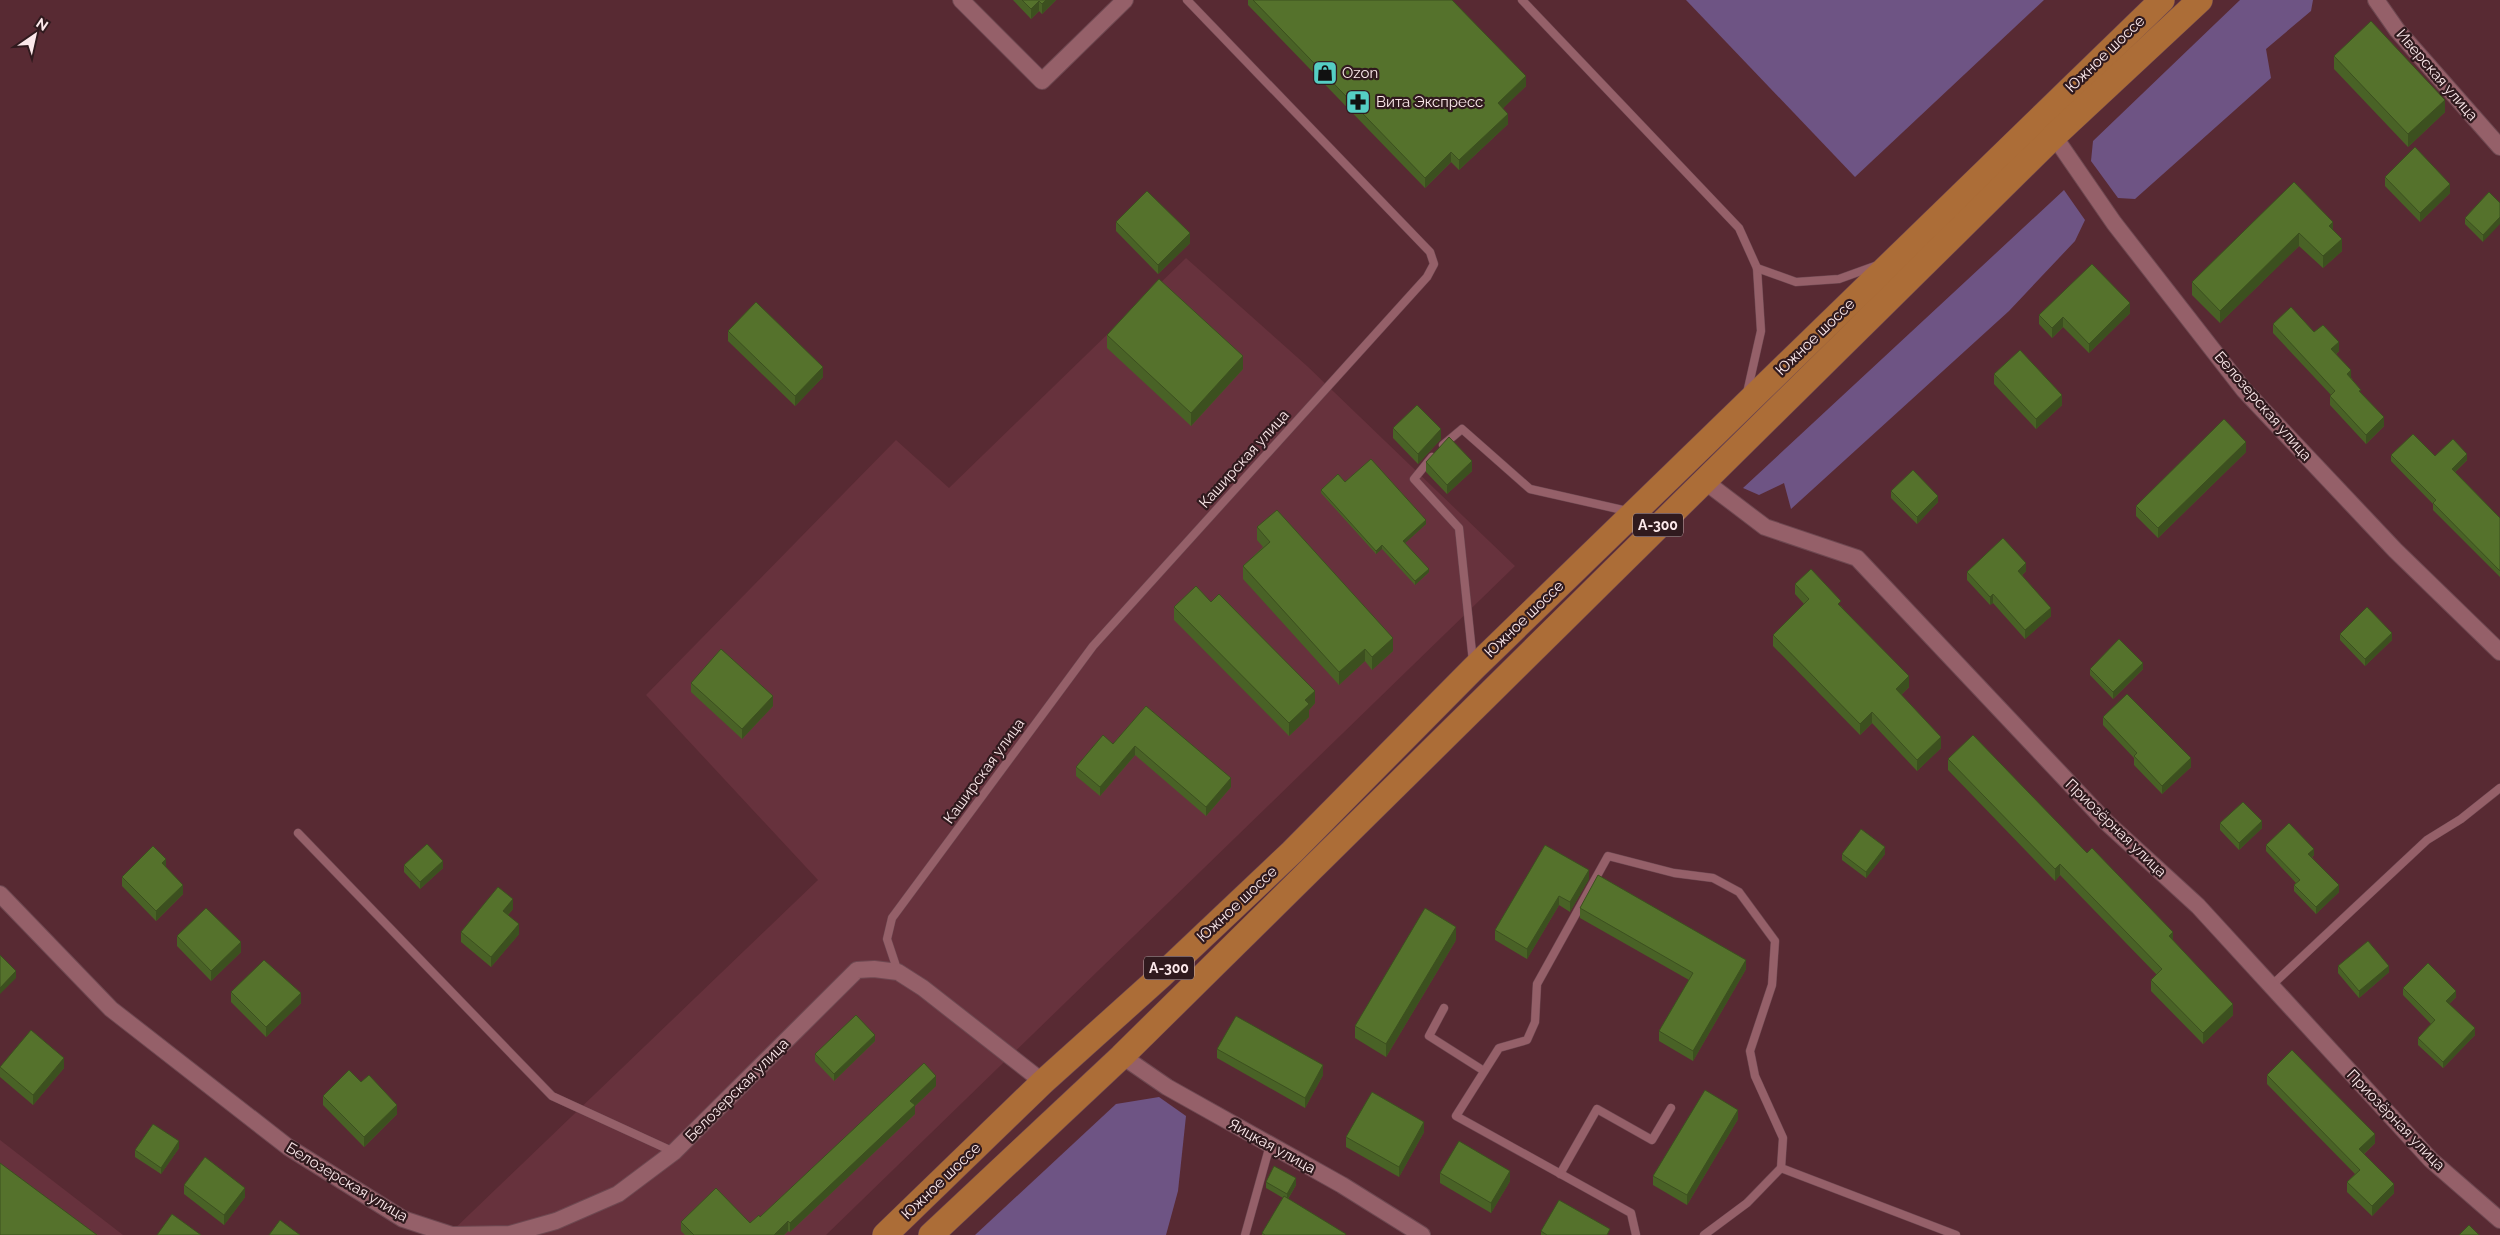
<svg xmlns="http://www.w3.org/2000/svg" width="2500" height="1235" font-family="Raleway,sans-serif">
	<rect width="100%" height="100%" fill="#582a33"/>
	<g fill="#67323d">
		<path d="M1186 258 1307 366 1515 566 826 1235H448L818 880 646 695 896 440 949 488Z"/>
		<path d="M0 1140 123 1235H0Z"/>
	</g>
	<g fill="#6e5484">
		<path d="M1686 0H2044L1855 177Z"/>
		<path d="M2240 0H2313L2311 11 2266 49 2271 78 2135 199 2118 198 2091 161 2093 141Z"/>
		<path d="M2064 190 2085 220 2075 241 2009 311 1791 509 1784 483 1759 495 1743 488Z"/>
		<path d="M1159 1097 1186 1116 1178 1191 1166 1235H975L1116 1104Z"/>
	</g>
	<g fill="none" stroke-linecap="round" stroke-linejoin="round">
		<defs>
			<g id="lane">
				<path d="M1522 0 1739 228 1757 268 1761 331 1747 393"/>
				<path d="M1757 268 1796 282 1839 279 1875 266"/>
				<path d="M1443 445 1462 429 1530 489 1627 511"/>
				<path d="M1432 457 1414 479 1459 528 1473 662"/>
				<path d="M298 833 552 1096 674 1152"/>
				<path d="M898 972 887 939 892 918 1093 646 1427 277 1434 264 1430 252 1187 0"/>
				<path d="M2271 986 2427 840 2461 819 2500 788"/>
				<path d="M1444 1008 1429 1036 1484 1071"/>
				<path d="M1781 1168 1956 1235"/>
				<path d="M1560 1174 1597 1109 1652 1140 1671 1108"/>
				<path d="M1245 1235 1270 1145"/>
				<path d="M1636 1235 1631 1213 1456 1116 1499 1048 1527 1040 1535 1022 1537 984 1608 856 1674 873 1713 878 1739 892 1775 941 1772 985 1750 1051 1755 1076 1783 1138 1781 1168 1747 1203 1704 1235"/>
			</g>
			<g id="street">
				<path d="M961 0 1042 81 1125 0"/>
				<path d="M2376 0 2397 30 2500 147"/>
				<path d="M2054 136 2114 223 2244 390 2395 550 2500 652"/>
				<path d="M1703 480 1765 527 1857 558 2105 821 2198 906 2431 1160 2500 1220"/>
				<path d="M0 894 111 1009 288 1147 403 1219 452 1235 510 1234 556 1221 618 1194 674 1152 857 970 874 969 898 972 923 988 1043 1082"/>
				<path d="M1122 1056 1167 1087 1342 1185 1422 1235"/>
			</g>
			<g id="primary">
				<path d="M885 1235 1043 1082 1162 975 1292 852 1474 668 2162 0"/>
				<path d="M931 1235 1122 1056 2054 136 2200 0"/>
			</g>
		</defs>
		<use href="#lane" stroke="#6e4851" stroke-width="9"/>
		<use href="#street" stroke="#6e4851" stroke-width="18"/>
		<use href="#primary" stroke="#6e4851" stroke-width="26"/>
		<use href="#lane" stroke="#956069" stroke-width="8"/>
		<use href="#street" stroke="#956069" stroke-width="16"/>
		<use href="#primary" stroke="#ac6d37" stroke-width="25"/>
	</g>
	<g fill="#496226">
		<path d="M1013 0H1056L1042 14 1039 11 1031 19Z"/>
		<path d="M1248 0H1452L1526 86 1502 109 1508 124 1459 170 1451 162 1425 188 1248 5Z"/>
		<path d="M2334 56 2445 112 2408 147 2334 69Z"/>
		<path d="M2385 177 2450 193 2420 222 2385 186Z"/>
		<path d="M2294 182 2333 230 2342 251 2323 268 2299 246 2220 323 2192 295V282Z"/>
		<path d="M2489 192 2483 242 2465 224V218Z"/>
		<path d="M1116 222 1190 243 1158 274 1116 231Z"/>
		<path d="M2130 313 2089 353 2063 327 2052 338 2039 324V315Z"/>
		<path d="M2273 324 2314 332 2339 351 2336 354 2361 393 2384 426 2366 444 2330 405V396L2331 395 2273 333Z"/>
		<path d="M728 331 823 377 795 406 728 341Z"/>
		<path d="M1107 335 1243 369 1191 426 1107 348Z"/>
		<path d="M1994 374 2062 405 2036 429 1994 384Z"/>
		<path d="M1393 428 1441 439 1418 464 1393 438Z"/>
		<path d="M2246 452 2158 538 2136 516V506Z"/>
		<path d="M2391 455 2435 456 2467 460 2455 472 2500 518V577L2433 510V504L2391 461Z"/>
		<path d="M1426 462 1472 471 1447 494 1426 472Z"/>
		<path d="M1345 482 1426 524 1405 543 1429 572 1415 585 1382 549 1376 554 1321 493V490Z"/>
		<path d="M1891 491 1938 502 1917 524 1891 498Z"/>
		<path d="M1257 527 1393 651 1372 670 1365 661 1339 685 1243 579V566L1263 547 1257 540Z"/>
		<path d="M2026 571 2022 575 2051 616 2025 639 1993 603 1990 605 1967 580V572Z"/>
		<path d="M1795 584 1841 606 1909 687 1901 695 1941 748 1917 771 1872 723 1860 735 1773 646V635L1804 604 1795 594Z"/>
		<path d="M1174 607 1315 703 1309 710V717L1289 736 1174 620Z"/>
		<path d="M2340 634 2392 640 2365 666 2340 640Z"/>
		<path d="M2090 669H2143L2113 699 2090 675Z"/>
		<path d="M691 683 773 706 742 739 691 692Z"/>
		<path d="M1146 706 1231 787 1206 816 1135 755 1100 796 1076 776V767L1113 744Z"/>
		<path d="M2103 717 2191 767 2162 794 2134 765V758L2103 725Z"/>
		<path d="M1948 759 2173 941 2233 1015 2203 1044 2151 991V980L2157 975 2060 875 2055 881 1948 770Z"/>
		<path d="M2220 823 2262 828 2239 850 2220 830Z"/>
		<path d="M2266 845 2314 855 2312 857 2339 892 2316 914 2294 891V885L2296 883 2266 851Z"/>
		<path d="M1842 854H1885L1866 878 1842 860Z"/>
		<path d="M404 865 443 868 420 889 404 872Z"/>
		<path d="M166 867 183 894 156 921 122 886V877Z"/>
		<path d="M1589 879 1570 912 1559 905 1527 959 1495 940V930Z"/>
		<path d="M1580 908 1746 969 1693 1061 1659 1041V1031L1689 980 1580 918Z"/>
		<path d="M513 909 508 915 519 934 491 967 461 942V932Z"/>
		<path d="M177 936 241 952 211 981 177 946Z"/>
		<path d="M1456 940 1386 1057 1355 1038V1026Z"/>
		<path d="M2338 966 2389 972 2359 998 2338 973Z"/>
		<path d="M2403 988 2456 997 2449 1004 2475 1035 2443 1068 2418 1045V1038L2431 1024 2403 995Z"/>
		<path d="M231 992 301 1003 266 1037 231 1002Z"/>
		<path d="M875 1041 834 1081 815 1061V1054Z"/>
		<path d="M1217 1049 1323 1075 1305 1108 1217 1058Z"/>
		<path d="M0 1066 64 1068 33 1105 0 1077Z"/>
		<path d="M2267 1075 2375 1143 2364 1154 2394 1193 2372 1216 2347 1192V1182L2355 1174 2267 1084Z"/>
		<path d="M361 1082 397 1114 364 1147 323 1105V1096Z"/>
		<path d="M936 1086 915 1106V1114L790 1232 788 1231 784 1235H685L681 1231V1222L750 1223 760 1217Z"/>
		<path d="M1738 1119 1687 1205 1653 1185V1176Z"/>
		<path d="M1424 1132 1399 1177 1346 1147V1137Z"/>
		<path d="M179 1148 161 1174 135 1157V1150Z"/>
		<path d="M1440 1173 1510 1181 1491 1213 1440 1183Z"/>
		<path d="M1266 1182 1296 1185 1288 1199 1346 1235H1262V1233L1283 1198 1266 1188Z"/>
		<path d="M184 1185 245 1197 224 1225 184 1194Z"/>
		<path d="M1541 1231 1610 1235H1541Z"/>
	</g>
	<g fill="#3c501f">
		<path d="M1046 0H1056L1042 14V4Z"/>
		<path d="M1039 1V11L1031 19V9Z"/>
		<path d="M1526 76V86L1498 113V103Z"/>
		<path d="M2445 100V112L2408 147V134Z"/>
		<path d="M1508 114V124L1459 170V160Z"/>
		<path d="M1451 152V162L1425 188V178Z"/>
		<path d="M2450 184V193L2420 222V213Z"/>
		<path d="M2500 217V224L2483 242V235Z"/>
		<path d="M2333 222V234L2329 226Z"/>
		<path d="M1190 233V243L1158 274V265Z"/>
		<path d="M2299 233V246L2220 323V311Z"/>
		<path d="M2342 239V251L2323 268V256Z"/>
		<path d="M2130 303V313L2089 353V344Z"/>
		<path d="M2063 317V327L2052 338V328Z"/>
		<path d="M2339 342V351L2331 358V349Z"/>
		<path d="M1243 356V369L1191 426V413Z"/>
		<path d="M823 367V377L795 406V396Z"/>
		<path d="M2351 370V379L2347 374Z"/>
		<path d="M2062 395V405L2036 429V419Z"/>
		<path d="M2384 417V426L2366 444V435Z"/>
		<path d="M1441 429V439L1418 464V454Z"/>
		<path d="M2246 442V452L2158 538V528Z"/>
		<path d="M2467 454V460L2452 475V469Z"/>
		<path d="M1472 461V471L1447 494V485Z"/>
		<path d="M1938 496V502L1917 524V517Z"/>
		<path d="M1426 520V524L1403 545V541Z"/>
		<path d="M1382 545V549L1376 554V551Z"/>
		<path d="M2026 563V571L2018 579V571Z"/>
		<path d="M1429 569V572L1415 585V581Z"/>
		<path d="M1993 594V603L1990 605V597Z"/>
		<path d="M2051 608V616L2025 639V630Z"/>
		<path d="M2392 633V640L2365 666V659Z"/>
		<path d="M1393 638V651L1372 670V657Z"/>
		<path d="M1365 649V661L1339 685V672Z"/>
		<path d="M2143 663V669L2113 699V692Z"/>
		<path d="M1909 676V687L1896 700V689Z"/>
		<path d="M1315 691V703L1309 710V717L1289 736V723L1305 700Z"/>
		<path d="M773 696V706L742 739V729Z"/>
		<path d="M1872 712V723L1860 735V724Z"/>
		<path d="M1941 737V748L1917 771V760Z"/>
		<path d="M1135 746V755L1100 796V787Z"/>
		<path d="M2191 758V767L2162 794V786Z"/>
		<path d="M1231 778V787L1206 816V807Z"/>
		<path d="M2262 821V828L2239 850V843Z"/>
		<path d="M1885 847V854L1866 878V872Z"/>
		<path d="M2314 849V855L2308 860V854Z"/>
		<path d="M166 859V868L162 863Z"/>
		<path d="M443 861V868L420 889V882Z"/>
		<path d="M2060 864V875L2055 881V869Z"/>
		<path d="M1589 870V879L1570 912V902Z"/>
		<path d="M183 885V894L156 921V911Z"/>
		<path d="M2339 885V892L2316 914V907Z"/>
		<path d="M1559 896V905L1527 959V949Z"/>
		<path d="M513 899V909L503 920V911Z"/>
		<path d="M519 924V934L491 967V957Z"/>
		<path d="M1456 927V940L1386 1057V1044Z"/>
		<path d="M2173 932V943L2169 936Z"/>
		<path d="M241 942V952L211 981V971Z"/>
		<path d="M1746 960V969L1693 1061V1051Z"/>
		<path d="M2389 966V972L2359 998V991Z"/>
		<path d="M16 971V978L0 994V988Z"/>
		<path d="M2456 991V997L2446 1007V1001Z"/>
		<path d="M301 993V1003L266 1037V1027Z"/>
		<path d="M2233 1004V1015L2203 1044V1033Z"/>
		<path d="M2475 1028V1035L2443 1068V1062Z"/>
		<path d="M875 1035V1041L834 1081V1074Z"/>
		<path d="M64 1058V1068L33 1105V1095Z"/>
		<path d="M1323 1065V1075L1305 1108V1098Z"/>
		<path d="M936 1076V1086L915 1106V1114L790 1232V1223L910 1101Z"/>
		<path d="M397 1105V1114L364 1147V1137Z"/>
		<path d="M1738 1110V1119L1687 1205V1195Z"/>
		<path d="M1424 1122V1132L1399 1177V1167Z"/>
		<path d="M2375 1134V1143L2359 1158V1149Z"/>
		<path d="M179 1141V1148L161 1174V1168Z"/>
		<path d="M1510 1171V1181L1491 1213V1203Z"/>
		<path d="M1296 1178V1185L1287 1200V1194Z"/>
		<path d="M2394 1184V1193L2372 1216V1206Z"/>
		<path d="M245 1188V1197L224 1225V1215Z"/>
		<path d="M788 1221V1231L784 1235H774Z"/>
	</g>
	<g fill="#55722c" stroke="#3c501f">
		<path d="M1022 0H1046L1042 4 1039 1 1031 9Z"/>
		<path d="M1253 0H1452L1526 76 1498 103 1508 114 1459 160 1451 152 1425 178Z"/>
		<path d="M2371 21 2445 100 2408 134 2334 56Z"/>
		<path d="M2415 147 2450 184 2420 213 2385 177Z"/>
		<path d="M2294 182 2333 222 2329 226 2342 239 2323 256 2299 233 2220 311 2192 282Z"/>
		<path d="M1147 191 1190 233 1158 265 1116 222Z"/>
		<path d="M2489 192 2500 203V217L2483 235 2465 218Z"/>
		<path d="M2092 264 2130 303 2089 344 2063 317 2052 328 2039 315Z"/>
		<path d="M1159 279 1243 356 1191 413 1107 335Z"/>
		<path d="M756 302 823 367 795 396 728 331Z"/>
		<path d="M2291 307 2314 332 2323 325 2339 342 2331 349 2351 370 2347 374 2361 390 2359 391 2384 417 2366 435 2330 396 2335 391 2273 324Z"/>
		<path d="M2020 350 2062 395 2036 419 1994 374Z"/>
		<path d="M1417 405 1441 429 1418 454 1393 428Z"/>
		<path d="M2224 419 2246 442 2158 528 2136 506Z"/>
		<path d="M2413 434 2435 456 2453 439 2467 454 2452 469 2500 518V571L2433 503 2436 500 2391 455Z"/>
		<path d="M1449 437 1472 461 1447 485 1426 462Z"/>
		<path d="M1371 459 1426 520 1403 541 1429 569 1415 581 1382 545 1376 551 1321 490 1338 474 1345 482Z"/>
		<path d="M1913 470 1938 496 1917 517 1891 491Z"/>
		<path d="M1277 510 1393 638 1372 657 1365 649 1339 672 1243 566 1270 542 1257 527Z"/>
		<path d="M2003 538 2026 563 2018 571 2051 608 2025 630 1993 594 1990 597 1967 572Z"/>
		<path d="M1811 569 1841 601 1838 604 1909 676 1896 689 1941 737 1917 760 1872 712 1860 724 1773 635 1809 599 1795 584Z"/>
		<path d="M1196 586 1211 602 1219 594 1315 691 1305 700 1309 704 1289 723 1174 607Z"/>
		<path d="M2367 607 2392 633 2365 659 2340 634Z"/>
		<path d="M2119 639 2143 663 2113 692 2090 669Z"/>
		<path d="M721 649 773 696 742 729 691 683Z"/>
		<path d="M2127 694 2191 758 2162 786 2134 756 2137 753 2103 717Z"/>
		<path d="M1146 706 1231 778 1206 807 1135 746 1100 787 1076 767 1103 735 1113 744Z"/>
		<path d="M1973 735 2087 853 2092 848 2173 932 2169 936 2233 1004 2203 1033 2151 980 2162 969 2060 864 2055 869 1948 759Z"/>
		<path d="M2243 802 2262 821 2239 843 2220 823Z"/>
		<path d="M2289 823 2314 849 2308 854 2339 885 2316 907 2294 885 2300 880 2266 845Z"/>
		<path d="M1861 829 1885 847 1866 872 1842 854Z"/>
		<path d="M427 844 443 861 420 882 404 865Z"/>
		<path d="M1545 845 1589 870 1570 902 1559 896 1527 949 1495 930Z"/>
		<path d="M153 846 166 859 162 863 183 885 156 911 122 877Z"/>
		<path d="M1598 875 1746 960 1693 1051 1659 1031 1693 973 1580 908Z"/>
		<path d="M498 887 513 899 503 911 519 924 491 957 461 932Z"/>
		<path d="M206 908 241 942 211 971 177 936Z"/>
		<path d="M1425 908 1456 927 1386 1044 1355 1026Z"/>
		<path d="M2368 941 2389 966 2359 991 2338 966Z"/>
		<path d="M0 955 16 971 0 988Z"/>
		<path d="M264 960 301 993 266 1027 231 992Z"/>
		<path d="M2428 963 2456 991 2446 1001 2475 1028 2443 1062 2418 1038 2435 1020 2403 988Z"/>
		<path d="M856 1015 875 1035 834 1074 815 1054Z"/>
		<path d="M1236 1016 1323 1065 1305 1098 1217 1049Z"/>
		<path d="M31 1030 64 1058 33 1095 0 1067Z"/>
		<path d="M2292 1050 2375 1134 2359 1149 2394 1184 2372 1206 2347 1182 2360 1170 2267 1075Z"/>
		<path d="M924 1063 936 1076 910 1101 915 1105 790 1223 788 1221 774 1235H694L681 1222 716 1188 750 1223 759 1215 760 1217Z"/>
		<path d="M349 1070 361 1082 369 1075 397 1105 364 1137 323 1096Z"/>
		<path d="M1705 1090 1738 1110 1687 1195 1653 1176Z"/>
		<path d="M1372 1092 1424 1122 1399 1167 1346 1137Z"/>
		<path d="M153 1124 179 1141 161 1168 135 1150Z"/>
		<path d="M1459 1141 1510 1171 1491 1203 1440 1173Z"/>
		<path d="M205 1157 245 1188 224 1215 184 1185Z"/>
		<path d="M0 1163 97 1235H0Z"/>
		<path d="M1274 1166 1296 1178 1287 1194 1266 1182Z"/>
		<path d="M1284 1196 1346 1234 1345 1235H1265L1262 1233Z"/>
		<path d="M1559 1200 1610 1229 1607 1235H1547L1541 1231Z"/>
		<path d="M172 1214 201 1235H157Z"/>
		<path d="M280 1220 300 1235H269Z"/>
		<path d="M2469 1225 2479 1235H2459Z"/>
	</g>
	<defs>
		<symbol id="shop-square" viewBox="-11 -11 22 22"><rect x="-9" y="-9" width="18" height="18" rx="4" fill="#55cec4" stroke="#301a1e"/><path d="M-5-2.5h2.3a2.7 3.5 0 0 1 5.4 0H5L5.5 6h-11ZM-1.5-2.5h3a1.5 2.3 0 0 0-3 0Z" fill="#111"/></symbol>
		<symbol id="pharmacy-square" viewBox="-11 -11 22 22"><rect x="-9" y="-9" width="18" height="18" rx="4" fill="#55cec4" stroke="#301a1e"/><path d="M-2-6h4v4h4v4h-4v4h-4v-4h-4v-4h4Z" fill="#111"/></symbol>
	</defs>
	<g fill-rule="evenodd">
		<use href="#shop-square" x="1311" y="59" width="28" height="28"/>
		<use href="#pharmacy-square" x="1344" y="88" width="28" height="28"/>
	</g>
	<g text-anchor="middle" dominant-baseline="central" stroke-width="4.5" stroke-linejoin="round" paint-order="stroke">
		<g fill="#301a1e" stroke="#bfabae" stroke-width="1">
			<rect x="1633" y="513.5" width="50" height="23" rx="4"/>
			<rect x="1144" y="956.5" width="50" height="23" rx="4"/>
		</g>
		<g font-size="14" font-weight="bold" fill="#fce9eb">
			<text x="1658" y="525">А-300</text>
			<text x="1169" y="968">А-300</text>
		</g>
		<g font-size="15" fill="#fce9eb" stroke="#301a1e">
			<text transform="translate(2105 54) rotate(-44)">Южное шоссе</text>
			<text transform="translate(2437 75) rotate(49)">Иверская улица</text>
			<text transform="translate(1815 337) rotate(-44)">Южное шоссе</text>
			<text transform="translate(2263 406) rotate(49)">Белозерская улица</text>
			<text transform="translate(1244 459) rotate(-48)">Каширская улица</text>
			<text transform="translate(1524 619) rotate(-44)">Южное шоссе</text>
			<text transform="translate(984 771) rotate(-54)">Каширская улица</text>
			<text transform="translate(2116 828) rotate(44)">Приозёрная улица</text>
			<text transform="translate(1237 904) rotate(-43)">Южное шоссе</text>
			<text transform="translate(737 1090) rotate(-45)">Белозерская улица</text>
			<text transform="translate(2396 1120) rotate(46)">Приозёрная улица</text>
			<text transform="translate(1272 1146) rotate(29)">Яицкая улица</text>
			<text transform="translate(941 1181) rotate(-44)">Южное шоссе</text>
			<text transform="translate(347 1182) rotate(31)">Белозерская улица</text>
		</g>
		<g font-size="15" fill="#fce9eb" stroke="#301a1e" text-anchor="start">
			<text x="1342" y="73">Ozon</text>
			<text x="1376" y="102">Вита Экспресс</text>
		</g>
	</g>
	<g transform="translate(35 35) rotate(34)" stroke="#301a1e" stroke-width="4" paint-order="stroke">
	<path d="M0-4L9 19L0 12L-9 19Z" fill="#fce9eb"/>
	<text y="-8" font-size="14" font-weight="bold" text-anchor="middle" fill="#fce9eb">N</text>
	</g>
</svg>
